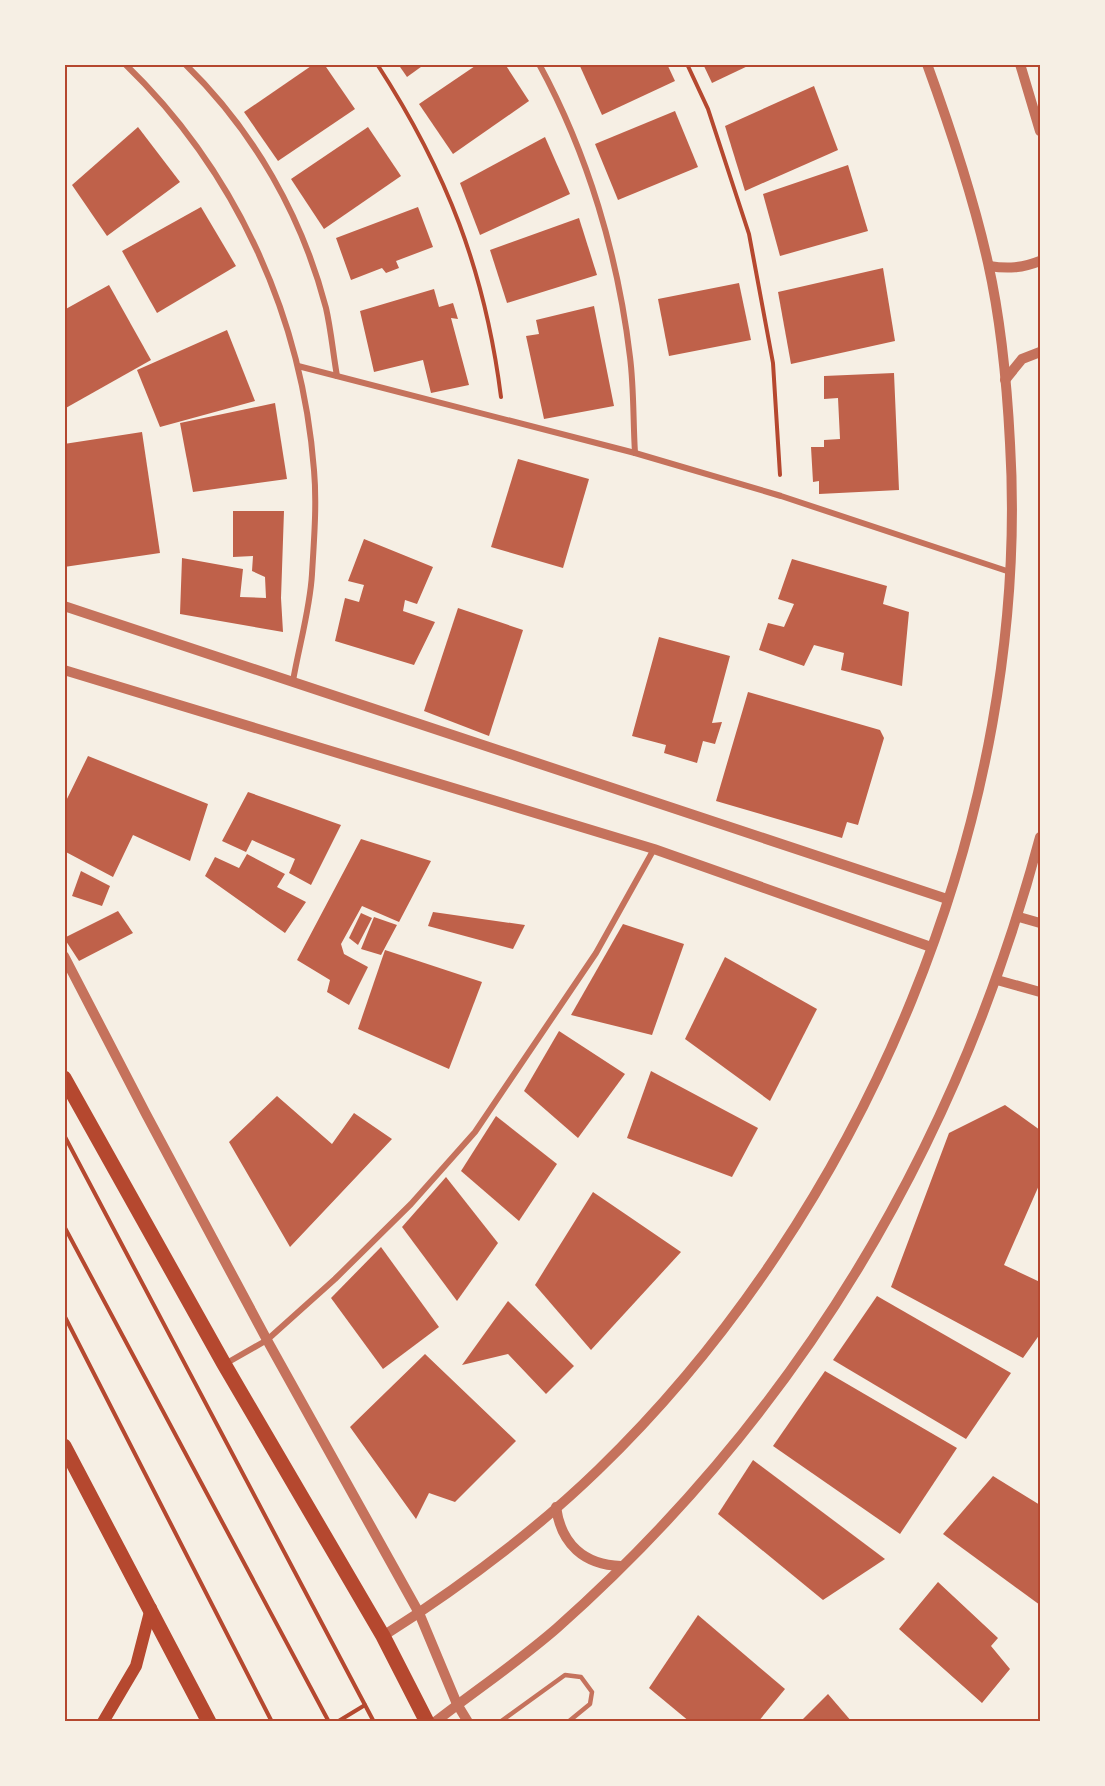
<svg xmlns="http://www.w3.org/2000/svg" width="1105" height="1786" font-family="'PT Sans',sans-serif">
	<rect width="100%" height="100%" fill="#f6efe4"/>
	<g fill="#bf614a">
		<path d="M314 64H324L355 109 278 161 244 112Z"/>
		<path d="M398 64H425L407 77Z"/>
		<path d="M478 64H505L529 101 453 154 419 104Z"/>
		<path d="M579 64H667L675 81 602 115Z"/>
		<path d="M703 64H752L712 83Z"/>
		<path d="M814 86 838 150 745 191 725 126Z"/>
		<path d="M675 111 698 167 618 200 595 144Z"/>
		<path d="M138 127 180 182 107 236 72 185Z"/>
		<path d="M368 127 401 176 324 229 291 179Z"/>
		<path d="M545 137 570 194 480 235 460 183Z"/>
		<path d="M848 165 868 231 780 256 763 194Z"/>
		<path d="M201 207 236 266 157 313 122 251Z"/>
		<path d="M418 207 433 247 396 261 399 268 386 273 382 268 351 280 336 238Z"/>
		<path d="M579 218 597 275 507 303 490 250Z"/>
		<path d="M883 268 895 341 791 364 778 292Z"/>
		<path d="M739 283 751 340 669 356 658 299Z"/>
		<path d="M109 285 151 360 64 409V310Z"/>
		<path d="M434 289 439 307 453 303 458 319 451 318 469 385 431 393 423 360 374 372 360 311Z"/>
		<path d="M594 306 614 406 544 419 526 336 539 334 536 320Z"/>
		<path d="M227 330 255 401 160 427 137 370Z"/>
		<path d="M894 373 899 490 819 494V481L813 482 811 447H824V440L840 439 838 398 824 399V376Z"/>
		<path d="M275 403 287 479 193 492 180 423Z"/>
		<path d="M142 432 160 553 64 567V444Z"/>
		<path d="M518 459 589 479 563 568 491 547Z"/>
		<path d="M233 511H284L281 598 283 632 180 614 182 558 243 569 240 597 266 598 265 577 252 571 253 556 233 557Z"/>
		<path d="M364 539 433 567 417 604 405 600 403 611 435 622 414 665 335 641 345 598 359 602 364 585 348 581Z"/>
		<path d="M792 559 887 586 883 604 909 612 902 686 841 670 844 653 814 645 804 666 759 650 768 623 784 627 794 604 778 599Z"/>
		<path d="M458 608 523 630 489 736 424 711Z"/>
		<path d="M659 637 730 656 712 723 722 722 715 744 703 741 697 763 664 753 666 745 632 736Z"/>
		<path d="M748 692 880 730 884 738 858 825 847 822 842 838 716 801Z"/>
		<path d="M88 756 208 804 190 861 133 835 113 877 64 851V805Z"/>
		<path d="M248 792 341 825 311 885 289 873 295 859 252 840 246 852 222 841Z"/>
		<path d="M361 839 431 861 399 922 362 906 341 944 344 954 368 967 349 1005 327 992 330 980 297 960Z"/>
		<path d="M247 854 285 874 277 887 306 902 285 933 205 876 215 857 239 868Z"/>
		<path d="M81 871 110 886 102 906 72 896Z"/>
		<path d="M118 911 133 933 79 961 64 938Z"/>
		<path d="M433 912 525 925 513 949 428 926Z"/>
		<path d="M361 913 372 918 358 945 349 938Z"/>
		<path d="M374 917 397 925 381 955 361 949Z"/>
		<path d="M623 924 684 944 652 1035 571 1015Z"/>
		<path d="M385 950 482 982 449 1069 358 1029Z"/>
		<path d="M725 957 817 1009 770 1101 685 1039Z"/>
		<path d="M559 1031 625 1074 578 1138 524 1091Z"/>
		<path d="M651 1071 758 1128 732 1177 627 1138Z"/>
		<path d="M277 1096 332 1144 354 1113 392 1139 290 1247 229 1142Z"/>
		<path d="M1005 1105 1040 1130V1183L1004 1265 1040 1282V1334L1023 1358 891 1287 949 1133Z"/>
		<path d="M496 1116 557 1164 519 1221 461 1171Z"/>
		<path d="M446 1177 498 1243 457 1301 402 1227Z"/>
		<path d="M593 1192 681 1252 591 1350 535 1285Z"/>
		<path d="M381 1247 439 1327 383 1369 331 1298Z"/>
		<path d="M877 1296 1011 1373 966 1439 833 1360Z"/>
		<path d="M508 1301 574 1366 546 1394 508 1354 462 1365Z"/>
		<path d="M425 1354 516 1441 455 1502 429 1493 416 1519 350 1427Z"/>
		<path d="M825 1371 957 1448 900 1534 773 1446Z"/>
		<path d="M753 1460 885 1559 823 1600 718 1514Z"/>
		<path d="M993 1476 1040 1505V1605L943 1534Z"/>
		<path d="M938 1582 998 1638 991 1646 1010 1669 982 1703 899 1629Z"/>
		<path d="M698 1615 785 1689 758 1722H690L649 1688Z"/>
		<path d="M828 1694 852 1722H800Z"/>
	</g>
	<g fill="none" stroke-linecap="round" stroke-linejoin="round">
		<g stroke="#b5482f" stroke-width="4">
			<path d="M377 64C447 172 485 271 501 397"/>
			<path d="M687 64 708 109 749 234 773 363 780 475"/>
			<path d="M64 1135 374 1722"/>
			<path d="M64 1226 329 1722"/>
			<path d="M64 1315 272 1722"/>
			<path d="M337 1722 365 1705"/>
		</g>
		<path stroke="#c5725c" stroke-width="4.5" d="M500 1722 565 1675 581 1677 592 1692 590 1704 568 1722"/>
		<g stroke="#c5725c" stroke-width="6">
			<path d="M125 64C236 171 302 316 314 470 317 504 314 540 312 574 310 609 299 646 293 681"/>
			<path d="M185 64C254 131 302 216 326 308 331 330 333 353 337 376"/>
			<path d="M539 64C588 154 618 256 630 357 634 388 633 421 635 453"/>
			<path d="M298 366 635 453 781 496 1010 572"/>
			<path d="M225 1364 267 1340 335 1279 411 1204 475 1132 596 953 654 849"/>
		</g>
		<g stroke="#c5725c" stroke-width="10">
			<path d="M1020 64 1040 131"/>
			<path d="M989 266C1008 269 1022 268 1040 261"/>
			<path d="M1005 380 1022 359 1040 352"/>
			<path d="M64 606 947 899"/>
			<path d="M64 670 654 849 931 947"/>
			<path d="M1019 917 1040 923"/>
			<path d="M64 956 146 1114 267 1340 419 1613 457 1704 468 1722"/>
			<path d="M997 980 1040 992"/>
			<path d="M556 1507C561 1544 584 1565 621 1566"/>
			<path d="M383 1636C460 1587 532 1534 598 1470 864 1213 1032 814 1010 443 1007 384 1001 321 988 263 973 196 951 130 927 64"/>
			<path d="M435 1722C476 1690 518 1662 557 1628 799 1413 957 1148 1040 837"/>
		</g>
		<path stroke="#b5482f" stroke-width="12" d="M103 1722 136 1666 151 1608"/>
		<g stroke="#b5482f" stroke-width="15">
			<path d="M64 1078 224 1364 383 1636 427 1722"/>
			<path d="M64 1446 209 1722"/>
		</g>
	</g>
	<rect width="1105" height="1786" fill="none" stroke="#f6efe4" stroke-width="132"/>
	<rect x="66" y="66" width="973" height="1654" fill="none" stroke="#b5482f" stroke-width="2"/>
</svg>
